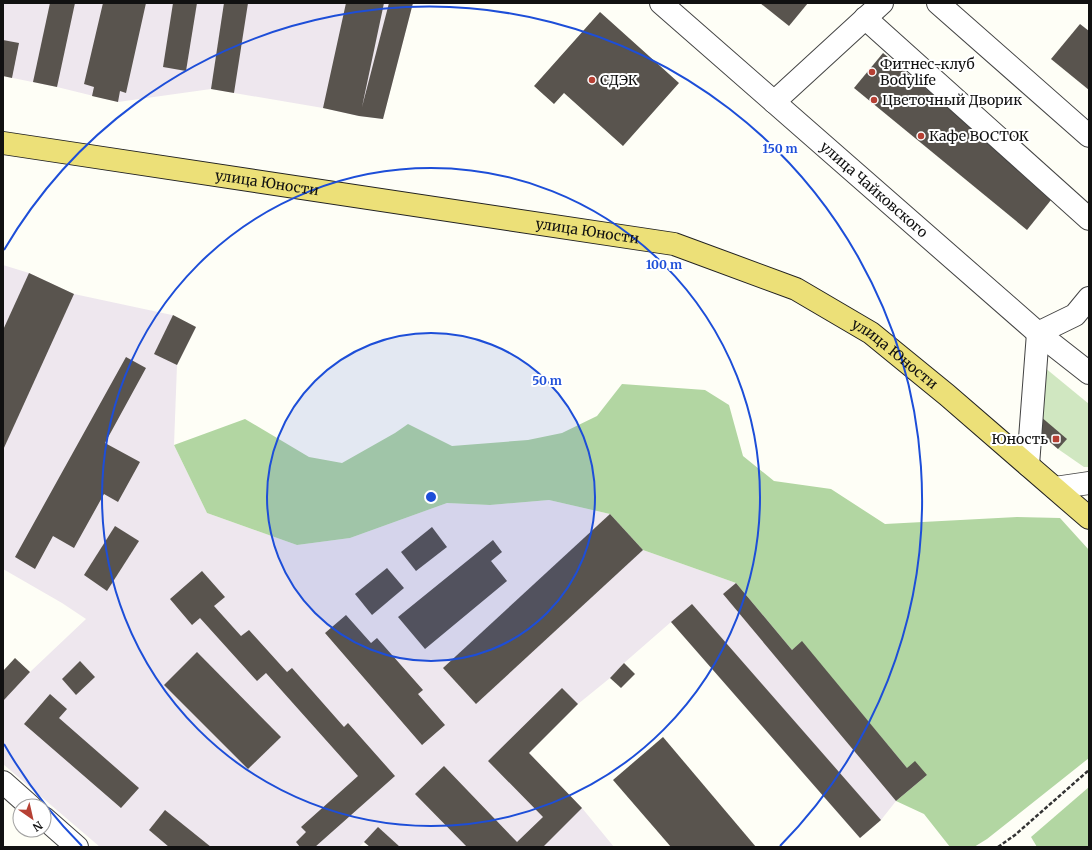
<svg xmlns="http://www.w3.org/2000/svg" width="1092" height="850" font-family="Merriweather,serif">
	<rect width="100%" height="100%" fill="#fefef6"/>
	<g fill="#eee7ee">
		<path d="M3 3H413L383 119 359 116 323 108 211 89 118 102 57 87 3 76Z"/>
		<path d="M3 265 29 273 74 294 172 315 196 327 177 365 174 445 207 513 297 545 350 538 447 503 490 505 549 500 610 514 643 550 736 583 792 649 802 641 915 761 927 775 896 801 881 820 860 838 671 622 624 663 610 678 578 704 529 753 582 808 614 847H370L364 842 359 847H100L3 764V671L30 672 86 619 62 603 3 569Z"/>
	</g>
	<path fill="#d0e7c1" d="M1033 358 1089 404V467H1084L1058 449 1040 416Z"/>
	<g fill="#b2d6a2">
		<path d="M622 384 705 390 729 405 743 456 774 481 831 489 885 524 1017 517 1060 518 1089 550V758L987 839 974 847H950L924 814 896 801 927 775 907 768 802 642 792 650 736 583 643 550 610 514 549 500 490 505 447 503 350 538 297 545 207 513 174 445 245 419 309 457 342 463 395 433 408 424 452 446 528 440 562 433 597 416Z"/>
		<path d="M1089 787V847H1037L1031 837Z"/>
	</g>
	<g fill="#59544e">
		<path d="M50 3H75L57 87 33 82Z"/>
		<path d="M103 3H146L126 93 120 91 118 102 92 96 94 87 84 84Z"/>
		<path d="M173 3H197L186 71 163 67Z"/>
		<path d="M224 3H248L234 93 211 89Z"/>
		<path d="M346 3H384L362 107 389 3H413L383 119 359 116 323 108Z"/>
		<path d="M760 3H808L789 26Z"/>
		<path d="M600 12 679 83 623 146 564 93 554 104 534 86Z"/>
		<path d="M1080 24 1089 31V90L1051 59Z"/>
		<path d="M3 40 19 43 12 78 3 76Z"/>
		<path d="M883 53 1055 195 1027 230 854 88Z"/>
		<path d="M29 273 74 294 3 450V330Z"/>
		<path d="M173 315 196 327 177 365 154 354Z"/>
		<path d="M126 357 146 368 105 443 140 462 118 502 104 494 74 548 53 536 35 569 15 557Z"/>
		<path d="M1040 416 1067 439 1058 449 1031 426Z"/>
		<path d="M610 514 643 550 476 704 443 668Z"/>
		<path d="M115 526 139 541 107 591 84 575Z"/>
		<path d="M432 527 447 547 416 571 401 552Z"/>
		<path d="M493 540 502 552 491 561 507 581 425 649 398 617Z"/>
		<path d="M387 568 404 588 372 615 355 594Z"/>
		<path d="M202 571 225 597 214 606 241 636 249 630 287 672 292 668 344 727 348 723 395 776 315 847H300L296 842 306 832 301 827 358 776 266 673 257 681 200 618 192 625 170 599Z"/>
		<path d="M736 583 792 650 802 641 907 768 915 761 927 775 896 801 723 594Z"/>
		<path d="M692 604 881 820 860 838 671 622Z"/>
		<path d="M346 615 371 643 377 638 423 690 418 694 445 725 422 745 325 633Z"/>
		<path d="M197 652 281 737 248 769 164 685Z"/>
		<path d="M15 658 30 672 3 701V671Z"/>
		<path d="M80 661 95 677 76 695 62 679Z"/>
		<path d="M624 663 635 674 621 688 610 678Z"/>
		<path d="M562 688 578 704 529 753 582 808 543 847H467L415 794 444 766 517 842 543 817 488 761Z"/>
		<path d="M50 694 67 709 59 718 139 788 121 808 24 724Z"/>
		<path d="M663 737 756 847H671L613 780Z"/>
		<path d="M165 810 211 847H169L149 830Z"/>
		<path d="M378 827 400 847H370L364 842Z"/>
	</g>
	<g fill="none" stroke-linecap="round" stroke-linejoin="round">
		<defs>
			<g id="minor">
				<path id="s1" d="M661 3 1038 333 1089 373"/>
				<path d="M938 3 1089 136"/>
				<path d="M865 18 1089 219"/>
				<path d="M774 102 882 3"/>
				<path d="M1028 465 1038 333 1075 315 1089 298"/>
				<path d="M1055 488 1089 483"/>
				<path d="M3 782 30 806"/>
				<path d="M44 818 77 847"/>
			</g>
			<g id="major">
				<path id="s2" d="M3 143 674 244 796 289 871 333 947 395 1089 518"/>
			</g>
		</defs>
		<use href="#minor" stroke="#444" stroke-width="24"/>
		<use href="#major" stroke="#222" stroke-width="24"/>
		<path stroke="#333" stroke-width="2.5" stroke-dasharray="4 2" stroke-linecap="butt" d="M998 847 1015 835 1089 770"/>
		<use href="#minor" stroke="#fff" stroke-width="22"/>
		<use href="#major" stroke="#ece078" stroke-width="22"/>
	</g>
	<circle cx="431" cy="497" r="164" fill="#1d4ed8" fill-opacity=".12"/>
	<g fill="none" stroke="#1d4ed8" stroke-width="2">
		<circle cx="431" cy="497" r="164"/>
		<circle cx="431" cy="497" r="329"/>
		<path d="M82 846A493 493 0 0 1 4 744M4 250A493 493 0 1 1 780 846"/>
	</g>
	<g fill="#b64034" stroke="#fff" stroke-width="1.5">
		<circle cx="872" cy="72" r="4"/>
		<circle cx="592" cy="80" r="4"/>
		<circle cx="874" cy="100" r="4"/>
		<circle cx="921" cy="136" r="4"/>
		<rect x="1052" y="435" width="8" height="8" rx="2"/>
	</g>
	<g text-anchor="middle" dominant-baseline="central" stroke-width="4" stroke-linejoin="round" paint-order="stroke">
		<g font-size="14" fill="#111" stroke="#fff" text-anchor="start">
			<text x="880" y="64">Фитнес-клуб<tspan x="880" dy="16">Bodylife</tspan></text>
			<text x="600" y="80">СДЭК</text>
			<text x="882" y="100">Цветочный Дворик</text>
			<text x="929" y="136">Кафе ВОСТОК</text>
			<text x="1048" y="439" text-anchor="end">Юность</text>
		</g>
		<g font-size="14" fill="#111" stroke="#fff">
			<text stroke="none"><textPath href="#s2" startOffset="267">улица Юности</textPath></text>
			<text stroke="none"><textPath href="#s1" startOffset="283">улица Чайковского</textPath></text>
			<text stroke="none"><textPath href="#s2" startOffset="591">улица Юности</textPath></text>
			<text stroke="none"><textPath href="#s2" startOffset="927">улица Юности</textPath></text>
		</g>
	</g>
	<circle cx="431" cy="497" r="6" fill="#1d4ed8" stroke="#fff" stroke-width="2"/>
	<g font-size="12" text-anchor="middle" font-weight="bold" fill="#1d4ed8" stroke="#fff" stroke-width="4" stroke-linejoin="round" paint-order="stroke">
		<text x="780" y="153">150 m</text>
		<text x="664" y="269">100 m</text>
		<text x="547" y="385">50 m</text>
	</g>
	<rect width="1092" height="850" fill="none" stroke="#111111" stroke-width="8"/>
	<g transform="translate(32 818) rotate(146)"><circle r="19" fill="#ffffff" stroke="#a0a0a0"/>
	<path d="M0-3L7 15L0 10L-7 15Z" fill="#b64034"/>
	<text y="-6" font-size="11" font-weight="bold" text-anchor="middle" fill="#111111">N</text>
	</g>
</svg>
